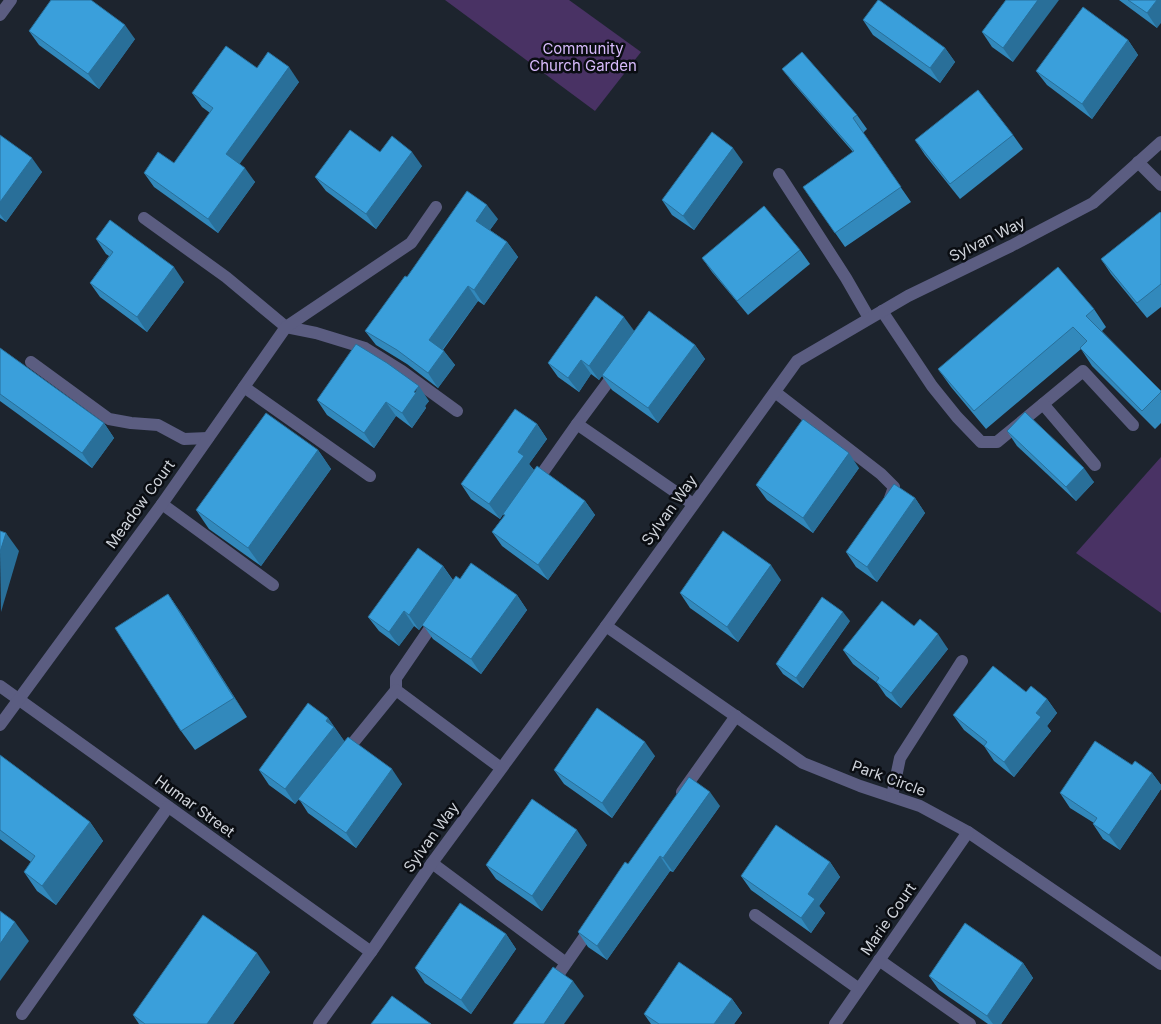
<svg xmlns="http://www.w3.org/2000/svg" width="1161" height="1024" font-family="Inter,sans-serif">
	<rect width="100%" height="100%" fill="#1d242e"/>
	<g fill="#493264">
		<path d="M445 0H569L641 52 595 111Z"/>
		<path d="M1161 457V613L1076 553Z"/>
	</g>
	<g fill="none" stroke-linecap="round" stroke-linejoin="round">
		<g stroke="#5b5d81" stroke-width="12">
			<path d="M0 15 11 0"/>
			<path d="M1138 162 1161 185"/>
			<path d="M779 174 846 278 869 318"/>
			<path d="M144 218 226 277 286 327 316 333 365 348 402 371 457 411"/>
			<path d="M882 311 932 386 957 417 981 442H997L1083 371 1133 425"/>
			<path d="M31 362 109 419 131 423 158 425 184 439 208 438"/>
			<path d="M244 387 370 476"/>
			<path d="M775 392 881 474 894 487 889 501"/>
			<path d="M1043 404 1095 465"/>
			<path d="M577 424 617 370"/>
			<path d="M534 485 577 424 693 504"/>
			<path d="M162 504 273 585"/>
			<path d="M437 618 396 678V690L501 768"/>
			<path d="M606 626 803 763 860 786 920 806 968 832 1161 964"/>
			<path d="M0 686 371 952"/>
			<path d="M0 725 162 504 286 327 411 243 436 207"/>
			<path d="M344 754 396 690"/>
			<path d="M682 792 736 716"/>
			<path d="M892 796 900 758 962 661"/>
			<path d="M432 863 566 963"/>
			<path d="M755 915 859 989"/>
			<path d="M879 960 970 1024"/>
			<path d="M551 985 592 926"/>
			<path d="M22 1014 168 807"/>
			<path d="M319 1024 371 952 432 863 606 626 797 361 908 296 1011 246 1093 203 1161 142"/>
			<path d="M835 1024 968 832"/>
		</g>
	</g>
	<g fill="#3289bc">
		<path d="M1006 0 1013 62 992 47 982 32Z"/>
		<path d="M1119 0H1161L1157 28Z"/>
		<path d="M863 20 945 48 955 62 940 83 873 35Z"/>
		<path d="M29 31 135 39 99 89 39 45Z"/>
		<path d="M1128 40 1138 55 1092 119 1047 85 1036 71Z"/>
		<path d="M257 68 299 82 239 164 255 182 218 233 154 187 144 173 174 163 210 113 202 107 192 93Z"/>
		<path d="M782 69 857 115 867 129 863 133 911 202 845 247 803 187 853 152 793 83Z"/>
		<path d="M0 135 42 172 6 222 0 218Z"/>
		<path d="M1013 135 1023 149 960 199 925 155 915 140Z"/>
		<path d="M743 162 694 230 672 215 662 200Z"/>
		<path d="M422 166 376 229 326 191 315 177Z"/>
		<path d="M1161 213V307L1147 318 1111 274 1101 259Z"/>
		<path d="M498 219 490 230 507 242 518 257 484 305 478 301 443 350 455 365 438 388 407 364 376 345 365 331 407 277Z"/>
		<path d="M96 239 184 282 147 332 100 297 90 283 109 256 106 254Z"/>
		<path d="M800 250 810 264 748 315 712 272 702 258Z"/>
		<path d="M1094 309 1106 327 1102 331 1161 391V423L1155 429 1092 366 1081 349 986 429 951 387 938 369Z"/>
		<path d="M634 331 695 345 705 359 658 423 612 390 602 376 599 380 591 374 579 392 558 377 548 363Z"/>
		<path d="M0 348 104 423 114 438 92 468 0 401Z"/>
		<path d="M317 400 429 401 425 406 426 408 412 428 396 416 374 448 327 415Z"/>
		<path d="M537 424 547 439 529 464 534 470 585 501 595 515 548 580 502 546 492 532 504 516 503 514 500 519 471 499 461 484Z"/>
		<path d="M1007 431 1094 482 1076 501 1017 446Z"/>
		<path d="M318 450 331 469 261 566 209 529 196 510Z"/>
		<path d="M859 468 813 533 767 500 756 485Z"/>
		<path d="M915 498 925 513 877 582 856 567 846 552Z"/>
		<path d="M443 566 453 580 460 579 517 595 527 610 481 674 433 639 423 625 419 630 414 626 399 646 379 631 368 617Z"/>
		<path d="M781 580 738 642 690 608 680 593Z"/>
		<path d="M168 594 181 613 247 717 195 750 181 731Z"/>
		<path d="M850 621 803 688 783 674 776 664Z"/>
		<path d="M914 626 948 649 901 708 886 696 877 683 853 664 843 650Z"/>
		<path d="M1026 692 1047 699 1057 713 1047 726 1051 731 1014 777 994 761 984 746 964 730 953 715Z"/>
		<path d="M328 718 344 741 402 784 356 848 308 813 299 799 295 804 269 785 259 770Z"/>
		<path d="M0 755 90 822 103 841 56 905 37 891 24 872 31 862 0 839Z"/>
		<path d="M655 756 612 818 564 784 554 770Z"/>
		<path d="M1132 765 1152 773 1161 785V789L1120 850 1103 839 1093 824 1094 823 1070 808 1060 793Z"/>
		<path d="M720 806 673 872 670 871 607 960 588 947 578 932 628 864Z"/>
		<path d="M587 845 542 911 496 879 486 865Z"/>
		<path d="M830 862 840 877 819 906 825 913 811 933 751 890 741 876Z"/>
		<path d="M506 934 516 949 471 1014 425 983 415 968Z"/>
		<path d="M1023 963 1033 978 1001 1024H988L939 990 929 976Z"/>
		<path d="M270 972 233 1024H139L133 1015Z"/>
		<path d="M732 999 742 1013 734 1024H651L644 1014Z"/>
	</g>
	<g fill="#296f99">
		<path d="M1038 0H1059L1013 62 1003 48Z"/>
		<path d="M1157 0H1161V23L1157 28 1147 13Z"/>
		<path d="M125 25 135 39 99 89 88 74Z"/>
		<path d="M1128 40 1138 55 1092 119 1082 104Z"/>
		<path d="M945 48 955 62 940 83 930 68Z"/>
		<path d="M289 67 299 82 236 169 226 154Z"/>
		<path d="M733 148 743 162 694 230 683 216Z"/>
		<path d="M412 152 422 166 376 229 366 214Z"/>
		<path d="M32 158 42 172 6 222 0 214V202Z"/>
		<path d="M245 168 255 182 218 233 208 219Z"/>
		<path d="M487 205 498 219 486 235 476 221Z"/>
		<path d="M507 242 518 257 484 305 474 290Z"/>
		<path d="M174 267 184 282 147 332 137 317Z"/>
		<path d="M468 286 478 301 439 354 429 340Z"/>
		<path d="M624 317 635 332 599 380 589 366Z"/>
		<path d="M695 345 705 359 658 423 648 408Z"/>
		<path d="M444 351 455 365 438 388 428 373Z"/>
		<path d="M581 360 591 374 579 392 568 378Z"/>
		<path d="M419 386 429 401 425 406 426 408 412 428 402 413Z"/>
		<path d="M386 402 396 416 374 448 364 433Z"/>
		<path d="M104 423 114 438 92 468 82 453Z"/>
		<path d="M537 424 547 439 529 464 534 471 500 519 489 504 518 452Z"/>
		<path d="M318 450 331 469 261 566 248 548Z"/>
		<path d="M849 453 859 468 813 533 803 518Z"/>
		<path d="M1084 468 1094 482 1076 501 1066 487Z"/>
		<path d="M915 498 925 513 877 582 867 567Z"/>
		<path d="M585 501 595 515 548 580 538 565Z"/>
		<path d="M6 533 19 551 1 612 0 552Z"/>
		<path d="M771 565 781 580 738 642 727 627Z"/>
		<path d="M443 566 453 581 419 630 409 615Z"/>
		<path d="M168 594 181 613 247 717 234 698Z"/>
		<path d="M517 595 527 610 481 674 471 659Z"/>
		<path d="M404 611 414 626 399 646 389 632Z"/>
		<path d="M843 612 850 621 803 688 796 678Z"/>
		<path d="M938 634 948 649 901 708 891 693Z"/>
		<path d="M1047 699 1057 713 1047 726 1051 731 1014 777 1004 762 1036 713Z"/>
		<path d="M328 718 345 742 295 804 285 789Z"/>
		<path d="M645 742 655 756 612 818 602 803Z"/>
		<path d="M392 769 402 784 356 848 346 833Z"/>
		<path d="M1152 773 1161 785V789L1120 850 1109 835Z"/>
		<path d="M710 792 720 806 673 872 663 858Z"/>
		<path d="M90 822 103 841 56 905 42 886Z"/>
		<path d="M577 830 587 845 542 911 532 896Z"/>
		<path d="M660 856 670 871 607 960 597 946Z"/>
		<path d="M830 862 840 877 819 906 825 913 811 933 801 918 808 894Z"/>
		<path d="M15 922 29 941 0 981V944Z"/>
		<path d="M506 934 516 949 471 1014 461 1000Z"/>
		<path d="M257 953 270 972 233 1024H207Z"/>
		<path d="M1023 963 1033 978 1001 1024H993L987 1016Z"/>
		<path d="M573 981 584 996 564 1024H544Z"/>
		<path d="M732 999 742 1013 734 1024H714Z"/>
	</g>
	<g fill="#3a9fdb" stroke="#296f99">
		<path d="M51 0H91L125 25 88 74 29 31Z"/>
		<path d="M878 0H879L945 48 930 68 863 20Z"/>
		<path d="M1006 0H1038L1003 48 982 32Z"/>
		<path d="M1128 0H1157L1147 13Z"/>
		<path d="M1083 7 1128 40 1082 104 1036 71Z"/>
		<path d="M226 46 257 68 268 52 289 67 226 154 245 168 208 219 144 173 158 152 174 163 213 108 192 93Z"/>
		<path d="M802 52 857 115 853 118 901 187 835 233 803 187 854 151 782 69Z"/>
		<path d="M978 90 1013 135 950 184 915 140Z"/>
		<path d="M350 130 380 152 392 136 412 152 366 214 315 177Z"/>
		<path d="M712 132 733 148 683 216 662 200Z"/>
		<path d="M0 135 32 158 0 202Z"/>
		<path d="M467 191 487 205 476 221 507 242 474 290 468 286 429 340 444 351 428 373 397 350 365 331 405 276 407 277Z"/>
		<path d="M764 206 800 250 737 301 702 258Z"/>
		<path d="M1160 212 1161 213V284L1137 303 1101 259Z"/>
		<path d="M110 220 174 267 137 317 90 283 113 252 96 239Z"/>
		<path d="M1058 267 1094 309 1086 316 1161 391V392L1142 411 1080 348 1087 341 1073 327 974 411 938 369Z"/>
		<path d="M596 296 624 317 589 366 581 360 568 378 548 363Z"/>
		<path d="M649 311 695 345 648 408 602 375Z"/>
		<path d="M356 344 387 363 419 386 414 392 416 393 402 413 386 402 364 433 317 400Z"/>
		<path d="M0 348 104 423 82 453 0 394Z"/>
		<path d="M515 409 537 424 518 452 524 456 489 504 461 484Z"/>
		<path d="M1025 412 1084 468 1066 487 1007 431Z"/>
		<path d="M266 413 318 450 248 548 196 510Z"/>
		<path d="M803 419 849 453 803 518 756 485Z"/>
		<path d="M537 466 585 501 538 565 492 532 505 515 503 514Z"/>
		<path d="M894 484 915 498 867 567 846 552Z"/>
		<path d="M0 531 6 533 0 552Z"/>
		<path d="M723 531 771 565 727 627 680 593Z"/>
		<path d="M418 548 443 566 409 615 404 611 389 632 368 617Z"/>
		<path d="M471 563 517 595 471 659 422 625 456 576 460 579Z"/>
		<path d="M168 594 234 698 181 731 115 628Z"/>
		<path d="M822 597 843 612 796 678 776 664Z"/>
		<path d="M882 601 914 626 920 619 938 634 891 693 876 682 879 678 843 650Z"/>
		<path d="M993 666 1026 692 1031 686 1047 699 1036 713 1041 717 1004 762 984 746 987 742 953 715Z"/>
		<path d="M308 703 328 718 326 721 334 727 285 789 259 770Z"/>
		<path d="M597 708 645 742 602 803 554 770Z"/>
		<path d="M348 737 392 769 346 833 298 799Z"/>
		<path d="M1095 741 1132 765 1135 761 1152 773 1109 835 1093 824 1097 818 1060 793Z"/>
		<path d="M0 755 90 822 42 886 24 872 35 856 0 830Z"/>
		<path d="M689 777 710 792 663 858 660 856 597 946 578 932 625 862 628 864Z"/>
		<path d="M532 799 577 830 532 896 486 865Z"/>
		<path d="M776 825 830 862 808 894 815 899 801 918 741 876Z"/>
		<path d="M460 903 506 934 461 1000 415 968Z"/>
		<path d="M0 911 15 922 0 944Z"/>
		<path d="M203 915 257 953 207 1024H145L133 1015Z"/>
		<path d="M965 923 1023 963 987 1016 929 976Z"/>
		<path d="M679 962 732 999 714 1024H659L644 1014Z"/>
		<path d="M553 967 573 981 544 1024H513Z"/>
		<path d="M392 996 431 1024H371Z"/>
	</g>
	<g text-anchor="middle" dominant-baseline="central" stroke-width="5" stroke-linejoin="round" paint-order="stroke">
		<g font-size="15" fill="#d8bbfc" stroke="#0a0d12">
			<text x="583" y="48">Community<tspan x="583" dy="17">Church Garden</tspan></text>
		</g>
		<g font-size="15" fill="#d0d4db" stroke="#0a0d12">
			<text transform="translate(987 239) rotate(-26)">Sylvan Way</text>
			<text transform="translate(140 504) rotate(-54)">Meadow Court</text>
			<text transform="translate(669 510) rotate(-54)">Sylvan Way</text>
			<text transform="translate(889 778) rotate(20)">Park Circle</text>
			<text transform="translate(195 806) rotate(36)">Humar Street</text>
			<text transform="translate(431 837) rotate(-54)">Sylvan Way</text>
			<text transform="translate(888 919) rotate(-55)">Marie Court</text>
		</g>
	</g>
</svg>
